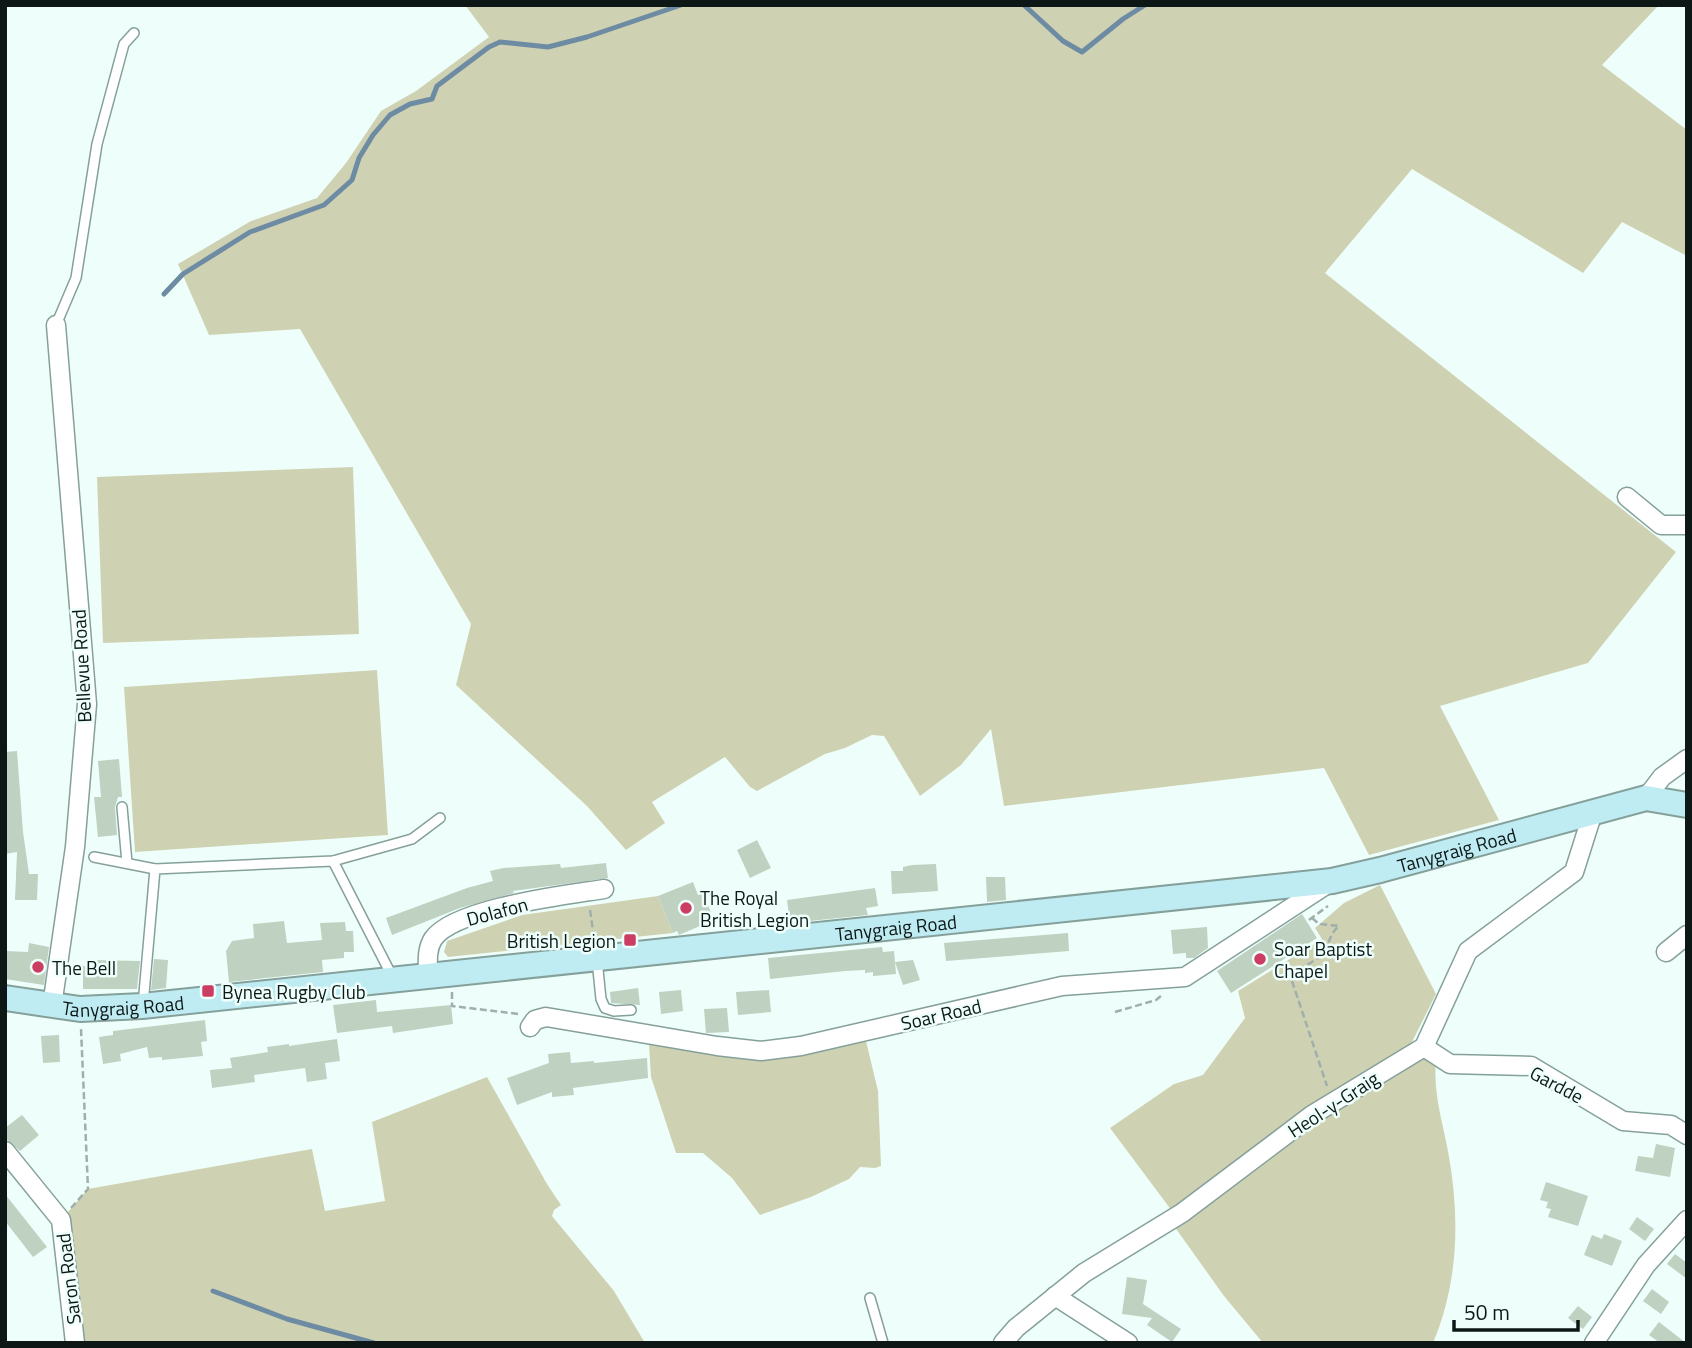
<svg xmlns="http://www.w3.org/2000/svg" width="1692" height="1348" font-family="'Titillium Web',sans-serif">
	<rect width="100%" height="100%" fill="#eefffb"/>
	<g fill="#cfd2b2">
		<path d="M465 5H1659L1602 65 1687 130V256L1622 222 1583 273 1412 169 1325 273 1676 552 1588 663 1440 706 1499 820 1369 855 1324 768 1004 806 991 729 961 765 920 796 884 736 872 735 845 748 825 754 757 791 750 787 725 757 652 802 665 823 626 850 587 806 456 685 471 624 300 329 209 335 178 264 251 221 317 198 346 163 381 111 416 91 489 37Z"/>
		<path d="M353 467 359 634 103 643 97 477Z"/>
		<path d="M377 670 388 835 135 852 124 687Z"/>
		<path d="M1380 885 1436 994 1411 1044 1305 1111 1172 1211 1110 1128 1174 1084 1203 1075 1245 1018 1238 991 1322 939 1315 928 1344 903Z"/>
		<path d="M658 896 673 933 448 957 444 952 447 941 522 915Z"/>
		<path d="M866 1041 878 1091 881 1166 875 1168 860 1167 849 1179 811 1197 760 1215 732 1178 703 1153H676L651 1077 649 1045 810 1049Z"/>
		<path d="M1424 1055 1436 1061C1433 1092 1442 1120 1448 1151 1460 1216 1459 1281 1433 1343H1263L1224 1296 1174 1226 1317 1120Z"/>
		<path d="M487 1077 547 1184 561 1205 554 1210 552 1216 614 1291 645 1343H77L61 1220 88 1189 312 1149 325 1211 385 1201 372 1122Z"/>
	</g>
	<g fill="none" stroke-linecap="round" stroke-linejoin="round">
		<g stroke="#6e8ba4" stroke-width="5">
			<path d="M1024 5 1063 41 1082 52 1123 19 1145 5"/>
			<path d="M164 294 183 274 250 232 324 205 352 180 359 158 373 135 390 115 410 104 432 99 437 86 489 47 500 42 548 47 587 37 681 5"/>
			<path d="M213 1291 287 1319 374 1343"/>
		</g>
	</g>
	<g fill="#bfd1c0">
		<path d="M17 751 23 832 29 874H38L37 900H15L17 852 5 854V752Z"/>
		<path d="M119 759 122 797H118L115 807 117 835 98 837 94 797H101L98 761Z"/>
		<path d="M757 840 771 868 750 878 737 850Z"/>
		<path d="M606 863 608 878 513 891 514 893 460 908 392 935 386 918 467 888 493 881 490 871 503 868 560 864 561 868Z"/>
		<path d="M936 864 938 891 892 894 891 871H903V867L912 865Z"/>
		<path d="M986 877H1005L1006 900 987 902Z"/>
		<path d="M693 882 698 895 703 893 714 920 679 935 677 931 673 933 658 896Z"/>
		<path d="M875 888 878 906 866 908 868 915 790 923 787 900Z"/>
		<path d="M1302 914 1317 938 1231 993 1217 971Z"/>
		<path d="M284 921 287 943 322 940 320 923 345 922 346 931H353L354 952H344V958L322 960 323 972 229 982 226 951 232 941 254 938 253 924Z"/>
		<path d="M1207 927 1208 948 1194 958H1186V953L1173 954 1171 930Z"/>
		<path d="M1068 933 1069 951 946 961 944 943Z"/>
		<path d="M29 943 49 947 44 985 5 979V951L28 952Z"/>
		<path d="M882 947 883 952 894 951 895 962 913 960 920 980 903 985 895 962 896 974 873 976V972L865 973V970L845 971 770 979 768 958Z"/>
		<path d="M154 959 168 960 166 988 151 990Z"/>
		<path d="M91 960 140 961 137 989H83V966L91 967Z"/>
		<path d="M638 988 640 1005 611 1003 610 992Z"/>
		<path d="M681 990 683 1011 661 1014 659 992Z"/>
		<path d="M769 990 771 1012 738 1015 736 992Z"/>
		<path d="M376 1000 377 1012 451 1005 453 1024 393 1033 392 1026 337 1033 333 1005Z"/>
		<path d="M727 1008 729 1032 706 1033 704 1009Z"/>
		<path d="M205 1020 207 1041 201 1042 203 1056 162 1060V1057L149 1058 147 1047 120 1054 121 1061 103 1064 99 1037 113 1035V1031Z"/>
		<path d="M59 1035 60 1062 43 1063 41 1036Z"/>
		<path d="M337 1039 340 1061 325 1063 327 1079 307 1082 305 1068 254 1075 255 1082 212 1088 210 1070 232 1068 230 1058 268 1052 267 1047 289 1044V1046Z"/>
		<path d="M570 1052 571 1063 594 1061V1063L647 1058 648 1078 573 1088 574 1095 552 1097V1092L517 1105 507 1078 549 1063 548 1054Z"/>
		<path d="M22 1115 39 1135 20 1151 5 1138V1128Z"/>
		<path d="M1656 1144 1675 1148 1670 1177 1635 1171 1638 1156 1653 1158Z"/>
		<path d="M1546 1182 1588 1196 1578 1226 1548 1217 1551 1209 1546 1208 1548 1202 1540 1200Z"/>
		<path d="M5 1194 47 1247 33 1257 5 1221Z"/>
		<path d="M1637 1217 1654 1229 1645 1241 1629 1229Z"/>
		<path d="M1604 1234 1622 1241 1612 1266 1584 1255 1592 1235 1602 1239Z"/>
		<path d="M1675 1254 1687 1263V1279L1667 1264Z"/>
		<path d="M1127 1277 1147 1280 1143 1304 1181 1329 1172 1342 1147 1325 1152 1318 1122 1314Z"/>
		<path d="M1652 1289 1669 1302 1661 1314 1643 1301Z"/>
		<path d="M1578 1306 1592 1317 1583 1329 1568 1318Z"/>
		<path d="M1659 1322 1686 1343H1660L1649 1335Z"/>
	</g>
	<g fill="none" stroke-linecap="round" stroke-linejoin="round">
		<defs>
			<g id="lane">
				<path d="M56 325 76 278 97 144 124 44 134 33"/>
				<path d="M122 807 127 863"/>
				<path d="M94 857 155 869"/>
				<path d="M333 861 393 978"/>
				<path d="M597 960 601 999 605 1008 614 1011 631 1010"/>
				<path d="M143 1005 155 869 333 861 412 839 440 818"/>
				<path d="M870 1298 883 1343"/>
			</g>
			<g id="street">
				<path d="M1627 497 1661 525H1687"/>
				<path d="M1646 798 1662 777 1687 759"/>
				<path d="M1666 952 1687 935"/>
				<path d="M428 976C428 964 426 950 433 939 454 908 567 895 604 889"/>
				<path d="M52 1006 75 847 87 704 56 325"/>
				<path d="M530 1027 535 1020 546 1017 717 1046 761 1051 801 1046 1062 986 1185 977 1329 883"/>
				<path d="M1424 1047 1450 1064 1531 1066 1623 1121 1671 1125 1687 1135"/>
				<path d="M5 1151 61 1220 75 1343"/>
				<path d="M1055 1296 1128 1343"/>
				<path d="M1003 1343 1016 1328 1084 1273 1182 1213 1312 1115 1424 1047 1468 951 1574 872 1593 812"/>
				<path d="M1594 1343 1646 1265 1687 1220"/>
			</g>
			<g id="secondary">
				<path id="s1" d="M5 998 80 1009 142 1006 1332 881 1380 870 1646 798 1687 805"/>
			</g>
		</defs>
		<use href="#lane" stroke="#85a09a" stroke-width="12"/>
		<use href="#street" stroke="#85a09a" stroke-width="21"/>
		<use href="#secondary" stroke="#85a09a" stroke-width="28"/>
		<g stroke="#a0afac" stroke-width="2.5" stroke-dasharray="7 3.5" stroke-linecap="butt">
			<path d="M590 910 594 938"/>
			<path d="M1312 918 1319 924 1339 926C1328 935 1330 946 1322 954 1313 964 1300 966 1291 978L1327 1086"/>
			<path d="M1309 920 1328 906"/>
			<path d="M452 992V1006L519 1014"/>
			<path d="M1115 1012 1156 1000 1161 996"/>
			<path d="M71 1208 88 1189 81 1029"/>
		</g>
		<use href="#lane" stroke="#fff" stroke-width="9"/>
		<use href="#street" stroke="#fff" stroke-width="18"/>
		<use href="#secondary" stroke="#bfebf3" stroke-width="24"/>
	</g>
	<g fill="#cc3d63" stroke="#eefffb" stroke-width="2.5">
		<circle cx="686" cy="908" r="7"/>
		<rect x="623" y="933" width="14" height="14" rx="3.5"/>
		<circle cx="1260" cy="959" r="7"/>
		<circle cx="38" cy="967" r="7"/>
		<rect x="201" y="984" width="14" height="14" rx="3.5"/>
	</g>
	<g text-anchor="middle" dominant-baseline="central" stroke-width="5" stroke-linejoin="round" paint-order="stroke">
		<g font-size="19" fill="#0d1816" stroke="#eefffb">
			<text transform="translate(81 666) rotate(-93)">Bellevue Road</text>
			<text stroke="none"><textPath href="#s1" startOffset="1463">Tanygraig Road</textPath></text>
			<text transform="translate(497 911) rotate(-15)">Dolafon</text>
			<text stroke="none"><textPath href="#s1" startOffset="896">Tanygraig Road</textPath></text>
			<text stroke="none"><textPath href="#s1" startOffset="119">Tanygraig Road</textPath></text>
			<text transform="translate(941 1014) rotate(-13)">Soar Road</text>
			<text transform="translate(1557 1084) rotate(28)">Gardde</text>
			<text transform="translate(1333 1104) rotate(-33)">Heol-y-Graig</text>
			<text transform="translate(68 1279) rotate(-97)">Saron Road</text>
		</g>
		<g font-size="19" fill="#0d1816" stroke="#eefffb" text-anchor="start">
			<text x="700" y="897">The Royal<tspan x="700" dy="22">British Legion</tspan></text>
			<text x="616" y="940" text-anchor="end">British Legion</text>
			<text x="1274" y="948">Soar Baptist<tspan x="1274" dy="22">Chapel</tspan></text>
			<text x="52" y="967">The Bell</text>
			<text x="222" y="991">Bynea Rugby Club</text>
		</g>
	</g>
	<rect width="1692" height="1348" fill="none" stroke="#0d1816" stroke-width="14"/>
	<path d="M1454 1320v10h124v-10" fill="none" stroke="#0d1816" stroke-width="3.5"/>
	<text x="1464" y="1320" font-size="21" fill="#0d1816" stroke="#eefffb" stroke-width="5" paint-order="stroke">50 m</text>
</svg>
